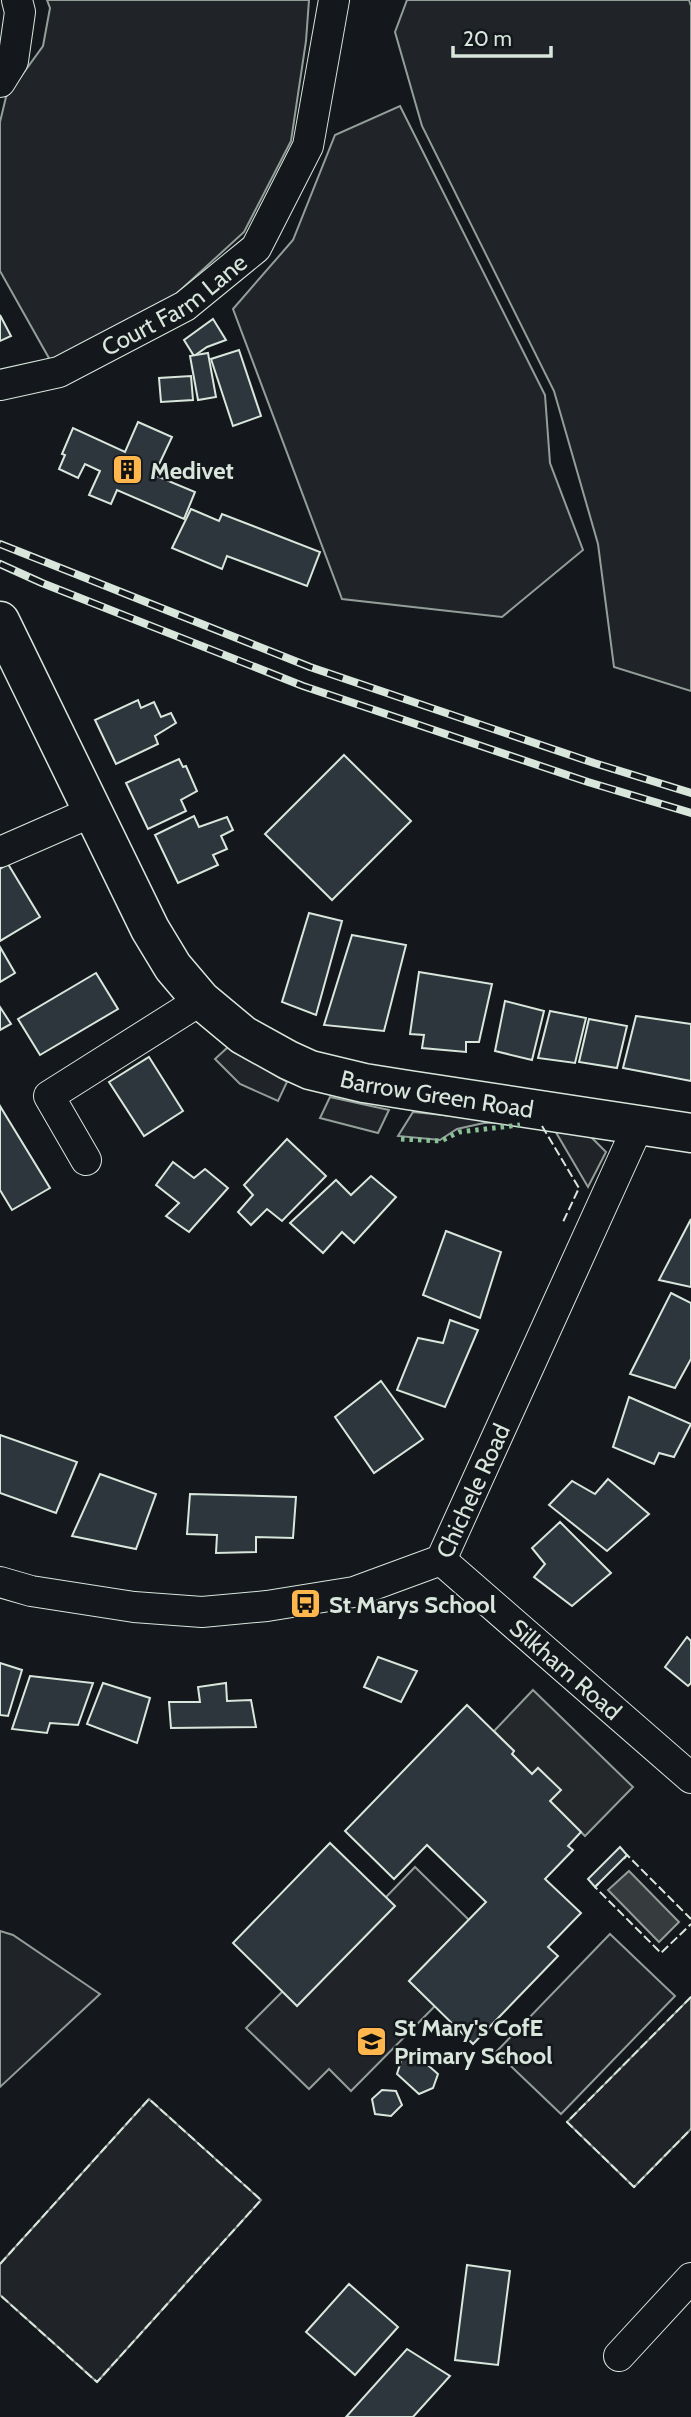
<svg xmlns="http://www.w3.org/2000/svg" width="691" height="2417" font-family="Cabin,sans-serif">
	<rect width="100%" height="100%" fill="#14181c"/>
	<g fill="#202428" stroke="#939e99" stroke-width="2">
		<path d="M47 0H309L306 41 291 141 244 232 174 296 54 367 0 271V122L6 97 43 46 50 8Z"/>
		<path d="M407 0H689L691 6V691L614 667 598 544 554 391 422 126 395 32Z"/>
		<path d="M400 106 545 395 550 463 583 550 502 617 342 599 233 309 293 240 335 135Z"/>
		<path d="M228 1047 287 1082 278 1101 240 1084 215 1059Z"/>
		<path d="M330 1097 389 1110 378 1133 320 1118Z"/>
		<path d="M413 1112 512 1122 484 1123 457 1129 440 1140 398 1136Z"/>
		<path d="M554 1129 589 1135 606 1152 588 1187Z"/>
		<path d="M415 1867 469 1920 409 1981 435 2006 351 2091 329 2069 309 2089 246 2028 283 1991 303 1999 394 1907 386 1897Z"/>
		<path d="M0 1931 13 1935 100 1994 0 2087Z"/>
		<path d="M610 1934 675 1996 561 2114 496 2052Z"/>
		<path d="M691 1997V2129L634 2187 567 2122Z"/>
		<path d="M149 2099 261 2200 97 2382 0 2295V2264Z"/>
	</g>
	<path fill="#24282b" stroke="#939e99" stroke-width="2" d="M533 1690 633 1787 585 1836 550 1801 560 1790 538 1768 532 1774 512 1754 514 1751 494 1731Z"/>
	<path fill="#363b3e" stroke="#939e99" stroke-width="2" d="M629 1871 679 1922 659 1942 608 1890Z"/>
	<g fill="#2c363c" stroke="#d8e6dc" stroke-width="2">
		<path d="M0 315 11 336 0 341Z"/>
		<path d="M213 319 226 340 207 347 194 356 184 340Z"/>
		<path d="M239 350 261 416 233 426 211 359Z"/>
		<path d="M208 353 216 397 198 400 190 356Z"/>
		<path d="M191 376 193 400 161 402 159 378Z"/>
		<path d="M138 422 172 437 154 475 195 492 184 519 117 490 111 504 89 495 100 471 85 464 78 478 59 469 65 455 62 454 73 428 125 452Z"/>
		<path d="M191 509 219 521 222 514 320 552 307 586 227 556 222 569 172 548Z"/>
		<path d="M138 700 141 708 154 702 161 717 171 713 176 723 155 736 158 744 116 764 95 720Z"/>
		<path d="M344 755 411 821 332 900 265 834Z"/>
		<path d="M179 759 183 767 186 766 197 791 181 800 186 811 148 829 126 783Z"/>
		<path d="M194 816 199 827 227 817 233 830 221 836 227 849 213 855 218 865 178 883 155 835Z"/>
		<path d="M8 864 40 917 0 941V869Z"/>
		<path d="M309 913 342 921 316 1015 282 1002Z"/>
		<path d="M352 935 406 945 384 1031 324 1025Z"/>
		<path d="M0 947 15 973 0 982Z"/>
		<path d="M419 972 492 984 479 1042H466V1052L422 1048 424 1035 410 1034Z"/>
		<path d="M96 973 118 1009 40 1055 18 1019Z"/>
		<path d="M505 1001 544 1011 532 1060 495 1051Z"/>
		<path d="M0 1007 11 1024 0 1030Z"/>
		<path d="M550 1011 586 1018 575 1063 538 1058Z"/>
		<path d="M636 1016 691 1024V1081L623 1068Z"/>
		<path d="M589 1019 627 1026 617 1068 579 1062Z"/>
		<path d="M149 1057 183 1111 144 1136 109 1082Z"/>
		<path d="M0 1106 50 1188 12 1210 0 1190Z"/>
		<path d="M287 1139 326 1176 282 1221 267 1209 251 1225 238 1212 253 1195 244 1185Z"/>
		<path d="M173 1162 194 1178 205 1169 228 1188 189 1232 166 1216 179 1203 156 1185Z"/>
		<path d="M371 1176 396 1197 354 1243 342 1232 323 1253 290 1223 336 1180 351 1195Z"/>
		<path d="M691 1219V1287L659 1280Z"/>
		<path d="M446 1231 501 1252 480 1318 423 1295Z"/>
		<path d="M671 1293 691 1303V1359L675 1388 630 1374Z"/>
		<path d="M450 1320 478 1330 445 1407 397 1390 418 1338 443 1343Z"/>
		<path d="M381 1381 423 1439 374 1473 335 1417Z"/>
		<path d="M629 1397 691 1424 674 1457 659 1453 654 1464 613 1447Z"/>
		<path d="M0 1435 77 1462 56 1513 0 1493Z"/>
		<path d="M100 1474 156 1494 136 1549 72 1536Z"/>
		<path d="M608 1479 649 1514 607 1551 549 1505 572 1481 595 1494Z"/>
		<path d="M190 1494 296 1497 293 1538 256 1537V1552L216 1553 217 1535 187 1534Z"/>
		<path d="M560 1522 611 1573 572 1606 534 1577 545 1564 532 1548Z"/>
		<path d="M687 1637 691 1641V1683L688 1686 665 1667Z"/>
		<path d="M378 1657 417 1671 401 1702 364 1687Z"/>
		<path d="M0 1663 22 1670 8 1716 0 1715Z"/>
		<path d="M30 1676 93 1683 78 1725 50 1723 47 1733 12 1729Z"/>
		<path d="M103 1683 150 1698 137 1743 87 1724Z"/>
		<path d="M226 1683 227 1701 251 1700 256 1727 171 1728 169 1702H200L198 1687Z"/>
		<path d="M467 1705 514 1751 512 1754 532 1774 538 1768 561 1790 550 1801 581 1832 568 1846 573 1850 545 1879 581 1913 548 1947 558 1956 473 2044 409 1981 486 1902 427 1845 394 1879 345 1831Z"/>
		<path d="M330 1843 395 1906 297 2006 233 1943Z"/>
		<path d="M620 1847 627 1855 595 1887 588 1879Z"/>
		<path d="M414 2053 438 2074 433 2088 419 2094 397 2074 402 2058Z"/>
		<path d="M382 2090 396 2091 402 2105 391 2116 375 2114 372 2099Z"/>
		<path d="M467 2265 510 2271 498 2365 455 2360Z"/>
		<path d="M349 2284 398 2327 355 2375 306 2332Z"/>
		<path d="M407 2349 450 2376 413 2417H346Z"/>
	</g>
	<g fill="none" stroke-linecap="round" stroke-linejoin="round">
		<defs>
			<g id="street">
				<path d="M0 82 13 61 20 12 17 0"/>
				<path id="s1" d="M0 385 59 372 185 306 256 248 308 146 334 0"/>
				<path d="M0 852 94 811"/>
				<path d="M86 1160 49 1096 201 1000"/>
				<path id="s2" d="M441 1560 691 1778"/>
				<path id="s3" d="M0 1582 31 1591 134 1607 202 1612 267 1606 354 1592 441 1560 639 1124"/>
				<path d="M619 2356 691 2278"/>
			</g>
			<g id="secondary">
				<path id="s4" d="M0 621 150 929 173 967 201 1000 243 1035 288 1060 310 1070 364 1083 408 1090 691 1133"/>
			</g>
		</defs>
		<use href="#street" stroke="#d8e6dc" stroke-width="32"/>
		<use href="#secondary" stroke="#d8e6dc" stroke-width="41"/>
		<use href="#street" stroke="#14181c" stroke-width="30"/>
		<use href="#secondary" stroke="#14181c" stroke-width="38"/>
		<defs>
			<g id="rail">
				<path d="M0 544 310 667 594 763 691 793"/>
				<path d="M0 564 42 583 303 686 588 782 691 813"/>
			</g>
		</defs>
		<use href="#rail" stroke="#d8e6dc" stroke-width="8"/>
		<use href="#rail" stroke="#14181c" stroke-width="5" stroke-dasharray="16" stroke-linecap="butt"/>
		<path stroke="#8ac095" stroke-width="5" stroke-dasharray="3.5 5" stroke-linecap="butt" d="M401 1139 441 1141 459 1132 520 1125"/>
		<g stroke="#d8e6dc" stroke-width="2" stroke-dasharray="9 3.5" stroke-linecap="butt">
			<path d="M542 1126 579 1188 563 1222"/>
			<path d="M624 1859 627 1855 691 1919"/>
			<path d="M599 1883 595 1887 661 1953 691 1924"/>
			<path d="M691 1997 567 2122 634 2187 691 2129"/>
			<path d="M0 2264 149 2099 261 2200 97 2382 0 2295"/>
		</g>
	</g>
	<defs>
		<symbol id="building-square" viewBox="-11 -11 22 22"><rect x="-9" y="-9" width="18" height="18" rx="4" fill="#ffb74d" stroke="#14181c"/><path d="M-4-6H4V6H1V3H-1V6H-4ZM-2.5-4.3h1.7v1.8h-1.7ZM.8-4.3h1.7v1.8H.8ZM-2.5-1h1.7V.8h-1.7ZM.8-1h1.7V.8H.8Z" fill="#111"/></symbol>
		<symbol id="bus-square" viewBox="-11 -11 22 22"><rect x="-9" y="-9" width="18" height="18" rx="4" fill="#ffb74d" stroke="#14181c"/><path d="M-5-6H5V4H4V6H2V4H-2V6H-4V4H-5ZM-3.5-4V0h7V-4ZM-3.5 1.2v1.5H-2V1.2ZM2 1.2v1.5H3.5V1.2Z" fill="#111"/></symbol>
		<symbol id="school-square" viewBox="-11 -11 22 22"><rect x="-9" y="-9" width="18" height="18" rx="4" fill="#ffb74d" stroke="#14181c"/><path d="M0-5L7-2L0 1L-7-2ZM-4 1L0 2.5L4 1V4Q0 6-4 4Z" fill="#111"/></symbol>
	</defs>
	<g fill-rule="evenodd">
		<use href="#building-square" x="110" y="452" width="35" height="35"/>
		<use href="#bus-square" x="288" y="1586" width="35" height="35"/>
		<use href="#school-square" x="354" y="2024" width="35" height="35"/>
	</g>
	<g text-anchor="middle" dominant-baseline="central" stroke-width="5" stroke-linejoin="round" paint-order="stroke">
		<g font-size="24" fill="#d8e6dc" stroke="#14181c">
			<text stroke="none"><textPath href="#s1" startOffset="194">Court Farm Lane</textPath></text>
			<text stroke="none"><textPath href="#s4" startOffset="690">Barrow Green Road</textPath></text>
			<text stroke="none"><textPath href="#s3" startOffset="527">Chichele Road</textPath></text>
			<text stroke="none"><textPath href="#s2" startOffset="166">Silkham Road</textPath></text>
		</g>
		<g font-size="24" font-weight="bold" fill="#d8e6dc" stroke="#14181c" text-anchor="start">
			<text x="150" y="470">Medivet</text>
			<text x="329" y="1604">St Marys School</text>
			<text x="394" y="2027">St Mary's CofE<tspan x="394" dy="28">Primary School</tspan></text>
		</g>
	</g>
	<path d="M453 46v10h98v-10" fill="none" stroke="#d8e6dc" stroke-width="3.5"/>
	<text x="463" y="46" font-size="21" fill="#d8e6dc" stroke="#14181c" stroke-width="5" paint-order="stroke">20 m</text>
</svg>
